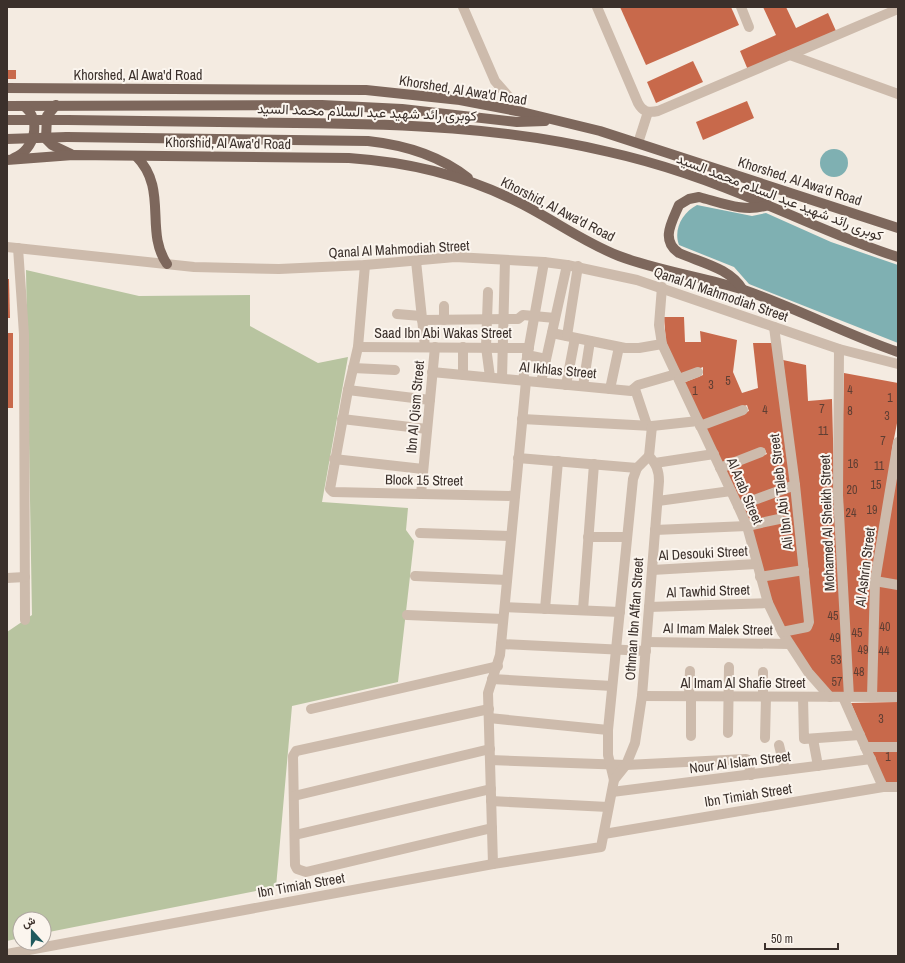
<svg xmlns="http://www.w3.org/2000/svg" width="905" height="963" font-family="'Archivo Narrow',Vazirmatn,sans-serif">
	<rect width="100%" height="100%" fill="#f4ebe1"/>
	<path fill="#b8c4a0" d="M26 270 139 296 250 295V326L318 363 348 357 322 502 408 508 406 530 414 541 398 682 292 706 276 887 44 933V919H20V938L7 941V632L32 615Z"/>
	<g fill="#7fb0b2">
		<circle cx="834" cy="163" r="14"/>
		<path d="M697 205 752 216 766 213 831 242 898 265V343L749 284 734 267 679 245C673 229 683 212 697 205Z"/>
	</g>
	<g fill="#c8694b">
		<path d="M620 7H731L739 25 646 65Z"/>
		<path d="M763 7H786L796 28 828 13 836 31 748 70 740 51 776 35Z"/>
		<path d="M693 61 703 82 656 103 647 82Z"/>
		<rect x="7" y="70" width="9" height="9"/>
		<path d="M747 101 754 118 703 140 696 122Z"/>
		<path d="M7 279H9L10 318H7Z"/>
		<path d="M664 317H684L685 342H701L700 331 737 340 733 372 742 393 758 388 753 343H772L792 483 740 503 725 470 767 454 764 448 721 465 704 429 749 411 747 405 701 423 683 383 703 375V367L681 376 666 342Z"/>
		<rect x="7" y="333" width="6" height="75"/>
		<path d="M783 360 806 365 808 401 832 399 834 479 847 695H831L785 634 809 629 813 625Z"/>
		<path d="M844 373 898 383V418L892 449 868 695H852L845 591 842 457Z"/>
		<path d="M898 463V582L878 578Z"/>
		<path d="M793 488 802 568 762 574 750 528 741 507Z"/>
		<path d="M802 573 807 623 783 630 763 578Z"/>
		<path d="M878 585 898 587V696L874 695Z"/>
		<path d="M898 702V744H868L851 703Z"/>
		<path d="M870 749H898V785H886Z"/>
	</g>
	<g fill="none" stroke-linecap="round" stroke-linejoin="round">
		<g stroke="#cdbbac" stroke-width="10">
			<path d="M463 7 495 81 522 112"/>
			<path d="M597 7 638 103C643 112 648 113 658 111L898 9"/>
			<path d="M741 7 749 27"/>
			<path d="M790 55 898 94"/>
			<path d="M638 143 648 112"/>
			<path d="M7 247 194 267 279 269 365 265 455 257 544 262 567 265 637 280 839 349 898 364"/>
			<path d="M18 248 24 334 25 620"/>
			<path d="M416 261 425 347"/>
			<path d="M365 265 358 347 348 390 330 489 333 492 515 496"/>
			<path d="M662 287 659 325 662 344 738 506 747 526 768 603 782 632 808 672 830 697"/>
			<path d="M488 292 486 347 490 377"/>
			<path d="M397 314 421 316"/>
			<path d="M422 320 518 319 523 315 555 318"/>
			<path d="M444 320V306"/>
			<path d="M774 327 795 485 809 622 807 627 782 632"/>
			<path d="M552 333 625 348H639L662 344"/>
			<path d="M567 336 578 266"/>
			<path d="M358 347 529 348"/>
			<path d="M463 347V375"/>
			<path d="M839 349 838 495 849 697"/>
			<path d="M527 355 546 359"/>
			<path d="M353 368 395 370"/>
			<path d="M432 372 631 391 638 385 676 374"/>
			<path d="M502 378 505 260"/>
			<path d="M679 379 698 372"/>
			<path d="M523 380 544 262"/>
			<path d="M541 382 567 265"/>
			<path d="M566 385 575 338"/>
			<path d="M583 386 590 341"/>
			<path d="M610 389 619 347"/>
			<path d="M635 389 647 425"/>
			<path d="M348 390 430 400"/>
			<path d="M342 419 427 429"/>
			<path d="M522 419 652 426 698 421"/>
			<path d="M700 426 743 410"/>
			<path d="M518 458 637 468"/>
			<path d="M334 459 423 469"/>
			<path d="M655 463 714 454"/>
			<path d="M720 468 761 452"/>
			<path d="M421 494 435 347"/>
			<path d="M658 501 731 491"/>
			<path d="M738 506 795 485"/>
			<path d="M655 530 747 526 779 519"/>
			<path d="M420 533 511 536"/>
			<path d="M588 537H627"/>
			<path d="M652 570 756 564"/>
			<path d="M415 576 507 580"/>
			<path d="M760 577 804 570"/>
			<path d="M7 578 25 577"/>
			<path d="M875 581 898 585"/>
			<path d="M505 607 620 612"/>
			<path d="M649 607 768 603"/>
			<path d="M545 609 558 461"/>
			<path d="M583 610 594 464"/>
			<path d="M407 615 503 619"/>
			<path d="M647 642 789 644"/>
			<path d="M501 644 646 651"/>
			<path d="M492 679 612 686"/>
			<path d="M642 696 898 697"/>
			<path d="M689 696 690 671"/>
			<path d="M691 696V736"/>
			<path d="M763 697V672"/>
			<path d="M803 697 804 739 860 735"/>
			<path d="M843 697 883 787"/>
			<path d="M872 697 875 581 898 442"/>
			<path d="M311 709 498 666"/>
			<path d="M489 709 296 751 293 756 295 865 297 869 306 872 492 828"/>
			<path d="M489 718 608 730"/>
			<path d="M728 733 729 667"/>
			<path d="M765 738 766 697"/>
			<path d="M813 739 818 766"/>
			<path d="M779 745 785 770"/>
			<path d="M865 747H898"/>
			<path d="M490 760 626 765 746 759 748 760 751 775"/>
			<path d="M614 780 608 755V730L633 479 637 468 649 456"/>
			<path d="M612 792 871 759"/>
			<path d="M294 796 490 749"/>
			<path d="M491 801 608 807"/>
			<path d="M604 834 883 787H898"/>
			<path d="M295 835 491 789"/>
			<path d="M493 864 488 693 500 655 526 381"/>
			<path d="M7 954 493 864 601 847 614 780 626 765 635 743 642 696 659 481C659 470 656 464 649 456L652 426"/>
		</g>
		<g stroke="#7d675c" stroke-width="10">
			<path d="M7 88 366 90 460 100 522 112 600 131 898 228"/>
			<path d="M56 105 47 116 46 139 52 145 71 154"/>
			<path d="M7 106 322 105 402 109 517 122 545 121"/>
			<path d="M68 120C144 121 219 122 295 123 402 124 504 127 609 152 663 164 716 183 767 205 811 223 853 243 898 257"/>
			<path d="M67 137 368 141C405 145 439 155 468 178"/>
			<path d="M136 156C169 189 144 231 167 264"/>
			<path d="M14 158C35 150 42 120 24 106"/>
			<path d="M7 160 73 155 349 158C408 162 467 176 520 203 554 220 583 242 619 256 659 271 703 277 744 290 797 308 845 334 898 352"/>
			<path d="M743 290C730 268 702 263 679 253 660 240 672 222 679 205L689 199 699 197C722 203 745 213 768 205"/>
		</g>
		<g stroke="#7d675c" stroke-width="10">
			<path d="M7 120H68"/>
			<path d="M7 139 67 137"/>
		</g>
	</g>
	<g text-anchor="middle" dominant-baseline="central" stroke-width="4" stroke-linejoin="round" paint-order="stroke">
		<g font-size="12" fill="#5e3e33">
			<text x="728" y="381">5</text>
			<text x="711" y="385">3</text>
			<text x="850" y="390">4</text>
			<text x="695" y="391">1</text>
			<text x="890" y="398">1</text>
			<text x="822" y="409">7</text>
			<text x="765" y="410">4</text>
			<text x="850" y="411">8</text>
			<text x="887" y="416">3</text>
			<text x="823" y="431">11</text>
			<text x="883" y="441">7</text>
			<text x="853" y="464">16</text>
			<text x="879" y="466">11</text>
			<text x="876" y="485">15</text>
			<text x="852" y="490">20</text>
			<text x="872" y="510">19</text>
			<text x="851" y="513">24</text>
			<text x="833" y="616">45</text>
			<text x="885" y="627">40</text>
			<text x="857" y="633">45</text>
			<text x="835" y="638">49</text>
			<text x="863" y="650">49</text>
			<text x="884" y="651">44</text>
			<text x="836" y="660">53</text>
			<text x="859" y="672">48</text>
			<text x="837" y="682">57</text>
			<text x="881" y="719">3</text>
			<text x="888" y="757">1</text>
		</g>
		<g font-size="14" fill="#3b302b" stroke="#fbf5ee">
			<text x="138" y="75">Khorshed, Al Awa'd Road</text>
			<text transform="translate(463 90) rotate(9)">Khorshed, Al Awa'd Road</text>
			<text transform="translate(367 112) rotate(2)">كوبرى رائد شهيد عبد السلام محمد السيد</text>
			<text transform="translate(228 143) rotate(1)">Khorshid, Al Awa'd Road</text>
			<text transform="translate(800 181) rotate(18)">Khorshed, Al Awa'd Road</text>
			<text transform="translate(780 197) rotate(21)">كوبرى رائد شهيد عبد السلام محمد السيد</text>
			<text transform="translate(558 209) rotate(27)">Khorshid, Al Awa'd Road</text>
			<text transform="translate(399 249) rotate(-3)">Qanal Al Mahmodiah Street</text>
			<text transform="translate(721 294) rotate(19)">Qanal Al Mahmodiah Street</text>
			<text x="443" y="333">Saad Ibn Abi Wakas Street</text>
			<text transform="translate(558 370) rotate(5)">Al Ikhlas Street</text>
			<text transform="translate(415 407) rotate(-85)">Ibn Al Qism Street</text>
			<text transform="translate(424 480) rotate(1)">Block 15 Street</text>
			<text transform="translate(745 491) rotate(67)">Al Arab Street</text>
			<text transform="translate(781 492) rotate(-97)">Ali Ibn Abi Taleb Street</text>
			<text transform="translate(827 523) rotate(-92)">Mohamed Al Sheikh Street</text>
			<text transform="translate(703 553) rotate(-3)">Al Desouki Street</text>
			<text transform="translate(865 567) rotate(-83)">Al Ashrin Street</text>
			<text transform="translate(708 591) rotate(-2)">Al Tawhid Street</text>
			<text transform="translate(634 619) rotate(-86)">Othman Ibn Affan Street</text>
			<text transform="translate(718 629) rotate(1)">Al Imam Malek Street</text>
			<text x="743" y="683">Al Imam Al Shafie Street</text>
			<text transform="translate(740 762) rotate(-7)">Nour Al Islam Street</text>
			<text transform="translate(748 795) rotate(-9)">Ibn Timiah Street</text>
			<text transform="translate(301 885) rotate(-10)">Ibn Timiah Street</text>
		</g>
	</g>
	<rect width="905" height="963" fill="none" stroke="#3b302b" stroke-width="16"/>
	<g transform="translate(32 931) rotate(339)"><circle r="19" fill="#fbf5ee" stroke="#aea6a0"/>
	<path d="M0-3L7 15L0 10L-7 15Z" fill="#1f5a5e"/>
	<text y="-6" font-size="11" font-weight="bold" text-anchor="middle" fill="#3b302b">ش</text>
	</g>
	<path d="M765 943v6h73v-6" fill="none" stroke="#3b302b" stroke-width="2"/>
	<text x="771" y="943" font-size="12" fill="#3b302b" stroke="#fbf5ee" stroke-width="3" paint-order="stroke">50 m</text>
</svg>
